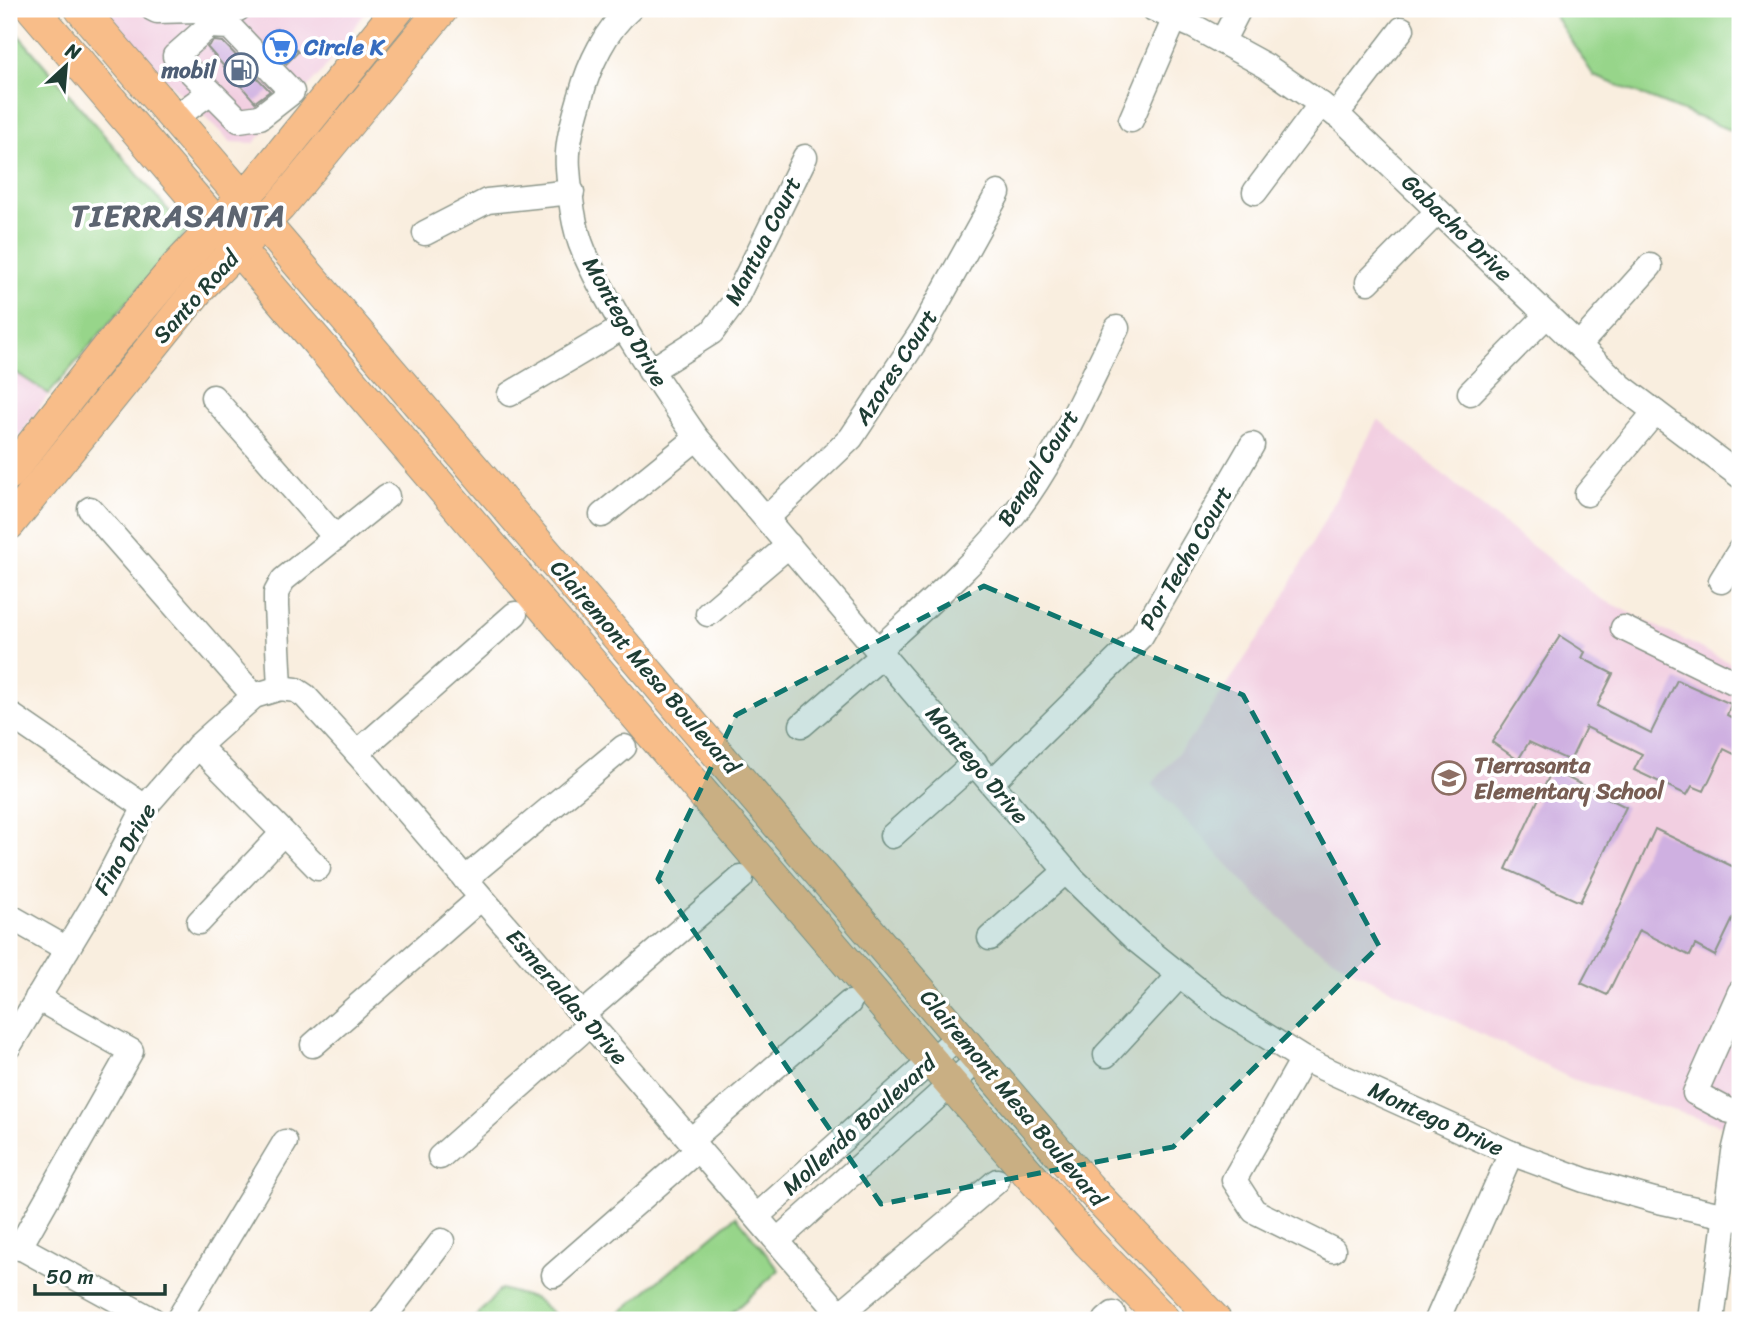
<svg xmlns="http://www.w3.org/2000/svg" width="1749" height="1329" font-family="Sriracha,sans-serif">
	<rect width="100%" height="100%" fill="#fff"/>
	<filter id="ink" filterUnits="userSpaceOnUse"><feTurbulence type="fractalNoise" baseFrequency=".0143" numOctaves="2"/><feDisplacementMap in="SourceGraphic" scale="14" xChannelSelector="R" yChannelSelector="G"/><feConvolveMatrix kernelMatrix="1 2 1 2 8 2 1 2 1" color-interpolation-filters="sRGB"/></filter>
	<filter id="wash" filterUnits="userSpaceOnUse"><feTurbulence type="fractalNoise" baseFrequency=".00686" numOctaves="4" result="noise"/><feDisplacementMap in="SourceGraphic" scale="28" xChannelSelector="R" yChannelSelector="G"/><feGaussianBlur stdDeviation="1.57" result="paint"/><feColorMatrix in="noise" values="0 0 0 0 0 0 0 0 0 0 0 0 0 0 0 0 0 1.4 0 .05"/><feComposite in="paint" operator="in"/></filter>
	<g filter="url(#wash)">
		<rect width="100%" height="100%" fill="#f9eedf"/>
		<g fill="#f2cfe1">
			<path d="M105 9H368L321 73 254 143 231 142 164 78Z"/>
			<path d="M9 368 49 394 9 452Z"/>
			<path d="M1378 419 1472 499 1598 597 1740 668V1098L1730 1128 1572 1079 1356 972 1305 941 1255 894 1152 784 1195 733 1277 610Z"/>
		</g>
		<g fill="#97d58a" stroke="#5b895f" stroke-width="2">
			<path d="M1550 9H1740V134L1594 76Z"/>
			<path d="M9 24 187 232 49 394 9 368Z"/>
			<path d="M736 1216 779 1270 724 1320H611Z"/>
			<path d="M501 1289 536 1299 561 1320H473Z"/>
		</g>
		<g id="blocks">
			<g fill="#cfb0e1">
				<path d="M277 29 298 52 286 64 264 41Z"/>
				<path d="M214 41 223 42 270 91 255 102 207 47Z"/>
				<path d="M1560 636 1585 652 1582 658 1613 674 1597 706 1651 733 1677 680 1731 704 1727 715 1740 722V757L1724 749 1704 791 1692 786 1687 795 1634 770 1642 754 1586 727 1570 761 1529 742 1518 760 1492 742Z"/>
				<path d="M1552 770 1626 807 1580 902 1506 869Z"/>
				<path d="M1655 829 1740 870V904L1715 956 1695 945 1690 956 1639 930 1607 995 1581 983 1611 926Z"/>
			</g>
		</g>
	</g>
	<g filter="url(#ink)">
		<use href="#blocks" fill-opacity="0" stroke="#8c968a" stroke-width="2"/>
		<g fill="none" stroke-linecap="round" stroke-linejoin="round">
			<defs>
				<g id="minor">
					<path d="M153 9 157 11 238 9"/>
					<path d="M630 9C606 29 589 65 581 95 574 119 566 144 568 168 570 195 573 227 584 252 614 318 656 379 697 438L1072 878 1136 940 1217 1005 1303 1059 1511 1153 1584 1180 1654 1200 1740 1219"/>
					<path d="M1154 9 1193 26 1266 66 1342 119 1621 386 1740 476"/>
					<path d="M209 26 230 27 292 92 260 117 239 120 175 56Z"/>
					<path d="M1222 42 1239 9"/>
					<path d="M1336 115 1402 29"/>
					<path d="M175 118 209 93"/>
					<path d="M1131 120 1175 18"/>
					<path d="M1255 192 1321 104"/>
					<path d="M425 233 487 201 572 192"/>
					<path d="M1368 282 1438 211"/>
					<path d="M1579 345 1650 266"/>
					<path d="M650 371 712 332 733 304 805 157"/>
					<path d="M1470 393 1547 315"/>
					<path d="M510 394 625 326"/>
					<path d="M213 397 336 538"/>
					<path d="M1587 494 1655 412"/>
					<path d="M90 509 254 696"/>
					<path d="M602 515 697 438"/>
					<path d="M767 518 851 438 920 334 998 193"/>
					<path d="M1721 581 1740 550"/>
					<path d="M708 614 789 545"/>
					<path d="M1623 628 1740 685"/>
					<path d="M878 650C922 609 969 569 1007 523 1054 466 1084 393 1117 328"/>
					<path d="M280 688 276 606V593L283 580 387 496"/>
					<path d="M9 714 145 807"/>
					<path d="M802 725 883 655"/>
					<path d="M198 746 318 868"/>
					<path d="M357 753 515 614"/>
					<path d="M992 782 1141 636 1252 445"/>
					<path d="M892 836 975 762"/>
					<path d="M465 879 624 747"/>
					<path d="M9 916 67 949"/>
					<path d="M199 922 283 833"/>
					<path d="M990 938 1066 871"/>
					<path d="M1740 992 1695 1093 1727 1110 1740 1113"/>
					<path d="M583 1014 741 878"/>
					<path d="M313 1045 481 898"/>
					<path d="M9 1046 96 901 145 807 198 746 254 696 280 688 296 690 305 696 357 753 845 1320"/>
					<path d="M1106 1055 1180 975"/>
					<path d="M1303 1059 1234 1180 1254 1211 1333 1250"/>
					<path d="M691 1140 849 1003"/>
					<path d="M440 1157 590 1024"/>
					<path d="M757 1216 960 1035"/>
					<path d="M778 1240 980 1058"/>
					<path d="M9 1241 153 1320"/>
					<path d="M19 1248 131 1051 37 998"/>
					<path d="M554 1275 698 1149"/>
					<path d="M840 1314 997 1181"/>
					<path d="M178 1320 285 1142"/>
					<path d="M382 1320 442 1241"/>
					<path d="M1106 1320 1113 1314"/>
					<path d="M1437 1320 1511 1153"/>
					<path d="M1712 1320 1734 1152 1740 1127"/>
				</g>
				<g id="major">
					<path d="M33 9 950 1083 1089 1243 1164 1320"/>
					<path d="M81 9 1088 1187 1215 1320"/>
					<path d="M9 474 107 349 177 266 259 181 398 9"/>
					<path d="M9 524 201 286 280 206 442 9"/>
				</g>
			</defs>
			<use href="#minor" stroke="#8c968a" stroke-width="27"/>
			<use href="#major" stroke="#8c968a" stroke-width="34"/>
			<use href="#minor" stroke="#fff" stroke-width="24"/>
			<use href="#major" stroke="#f8bd89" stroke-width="32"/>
		</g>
	</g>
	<path fill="#0f766e" fill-opacity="0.2" stroke="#0f766e" stroke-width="5" stroke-dasharray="14 9" stroke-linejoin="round" d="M984 586 1243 695 1379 946 1173 1147 881 1204 658 879 736 715Z"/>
	<defs>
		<symbol id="supermarket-ring" viewBox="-11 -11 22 22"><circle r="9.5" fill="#fff" stroke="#3f7fe0" stroke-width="1.5"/><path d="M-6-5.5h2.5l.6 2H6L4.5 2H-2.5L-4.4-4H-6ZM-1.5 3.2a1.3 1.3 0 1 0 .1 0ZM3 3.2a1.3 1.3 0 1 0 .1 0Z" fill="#3f7fe0"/></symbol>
		<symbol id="fuel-ring" viewBox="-11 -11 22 22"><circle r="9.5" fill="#fff" stroke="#5c6f8a" stroke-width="1.5"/><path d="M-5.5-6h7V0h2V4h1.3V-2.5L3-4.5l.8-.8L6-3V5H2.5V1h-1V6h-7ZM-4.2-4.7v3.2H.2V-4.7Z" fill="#5c6f8a"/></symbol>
		<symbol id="school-ring" viewBox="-11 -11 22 22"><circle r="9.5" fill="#fff" stroke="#8d6e63" stroke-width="1.5"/><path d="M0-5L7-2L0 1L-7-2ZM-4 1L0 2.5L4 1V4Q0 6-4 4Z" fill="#8d6e63"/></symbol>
	</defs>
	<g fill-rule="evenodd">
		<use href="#supermarket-ring" x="261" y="28" width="38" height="38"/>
		<use href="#fuel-ring" x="222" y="51" width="38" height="38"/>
		<use href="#school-ring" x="1430" y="759" width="38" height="38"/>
	</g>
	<g text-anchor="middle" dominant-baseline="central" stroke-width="7" stroke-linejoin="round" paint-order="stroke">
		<g font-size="23" font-weight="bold" fill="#366cbe" stroke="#fff" text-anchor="start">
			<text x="304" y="47">Circle K</text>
		</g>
		<g font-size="23" font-weight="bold" fill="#4e5e75" stroke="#fff" text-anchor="end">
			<text x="216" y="70">mobil</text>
		</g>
		<g font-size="23" fill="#1f3d34" stroke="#fff">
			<text transform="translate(1457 228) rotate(44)">Gabacho Drive</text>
			<text transform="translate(763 241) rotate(-63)">Mantua Court</text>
			<text transform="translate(196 297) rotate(-48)">Santo Road</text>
			<text transform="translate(625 322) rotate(60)">Montego Drive</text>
			<text transform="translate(896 367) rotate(-57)">Azores Court</text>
			<text transform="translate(1038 468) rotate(-58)">Bengal Court</text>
			<text transform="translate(1186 558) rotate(-60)">Por Techo Court</text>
			<text transform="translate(645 667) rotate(49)">Clairemont Mesa Boulevard</text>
			<text transform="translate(977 765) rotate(50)">Montego Drive</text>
			<text transform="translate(125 849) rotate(-60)">Fino Drive</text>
			<text transform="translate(567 997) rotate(49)">Esmeraldas Drive</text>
			<text transform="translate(1013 1098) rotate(50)">Clairemont Mesa Boulevard</text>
			<text transform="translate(1436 1119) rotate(25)">Montego Drive</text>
			<text transform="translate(859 1125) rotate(-42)">Mollendo Boulevard</text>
		</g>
		<g font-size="23" font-weight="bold" fill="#785e54" stroke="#fff" text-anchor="start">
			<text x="1474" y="765">Tierrasanta<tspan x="1474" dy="26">Elementary School</tspan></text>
		</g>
		<g font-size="30" font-weight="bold" letter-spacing="2" fill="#5d6571" stroke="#fff">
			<text x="179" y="216">TIERRASANTA</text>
		</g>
	</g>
	<rect width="1749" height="1329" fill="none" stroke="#fff" stroke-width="35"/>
	<g transform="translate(66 66) rotate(26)" stroke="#ffffff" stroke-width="5" paint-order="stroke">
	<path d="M0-5L12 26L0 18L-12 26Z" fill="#1f3d34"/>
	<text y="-10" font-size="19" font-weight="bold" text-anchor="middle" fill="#1f3d34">N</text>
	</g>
	<path d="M35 1284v10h130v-10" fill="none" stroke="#1f3d34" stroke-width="3.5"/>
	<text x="46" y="1284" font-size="21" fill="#1f3d34" stroke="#ffffff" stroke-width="5" paint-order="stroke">50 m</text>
</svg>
